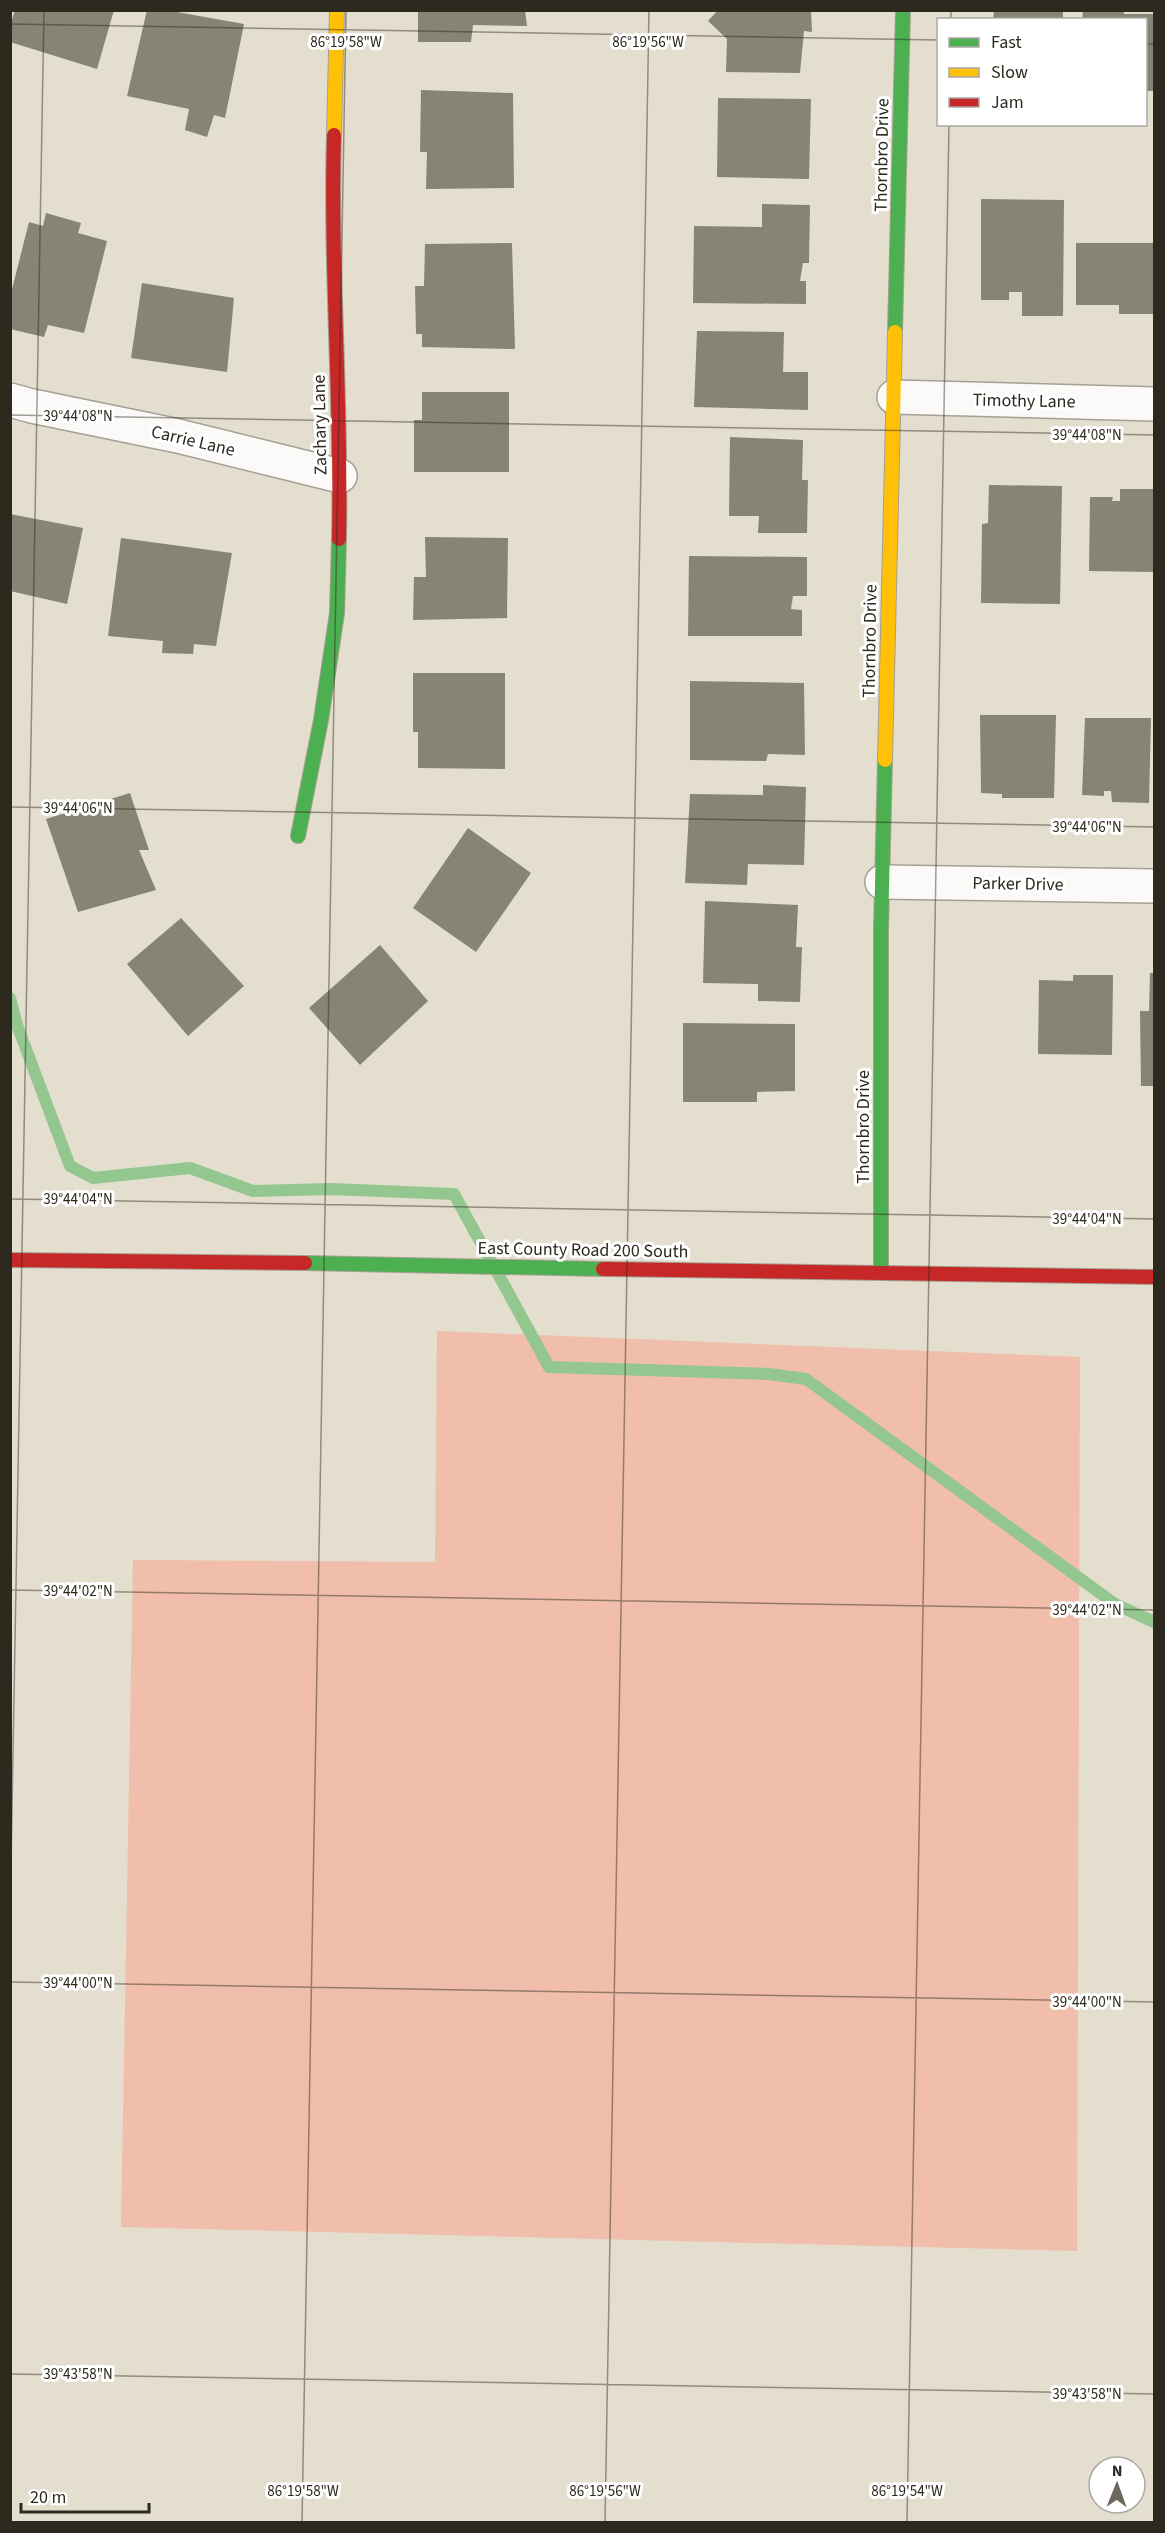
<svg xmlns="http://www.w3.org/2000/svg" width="1165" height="2533" font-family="'Source Sans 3',sans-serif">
	<rect width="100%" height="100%" fill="#e4dece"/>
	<path fill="#f0beab" d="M437 1331 1080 1357 1077 2251 121 2227 133 1560 435 1562Z"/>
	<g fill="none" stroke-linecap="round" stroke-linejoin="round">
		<path stroke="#94c690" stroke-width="12" d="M10 998 17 1025 70 1166 93 1178 190 1168 253 1191 330 1189 454 1194 549 1367 769 1374 806 1379 1115 1604 1154 1622"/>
	</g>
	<g fill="#868474">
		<path d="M15 10H114L97 69 10 42V26Z"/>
		<path d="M147 10H166L244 24 225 118 214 115 207 137 185 130 189 109 127 96Z"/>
		<path d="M418 10H525L527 26 473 25 471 42H418Z"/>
		<path d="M718 10H811L812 32 804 31 800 73 726 72 727 39 708 21Z"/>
		<path d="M994 10H1063V20H993Z"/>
		<path d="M1083 10H1124V14H1154V91H1146V20H1082Z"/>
		<path d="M421 90 513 93 514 188 426 189 427 152H420Z"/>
		<path d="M718 98 811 99 809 179 717 177Z"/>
		<path d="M981 199 1064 200 1063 316H1022V292H1009V300H981Z"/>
		<path d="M762 204 810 205 809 263H803L800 281H806V304L693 303 694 226 762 227Z"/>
		<path d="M46 213 81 223 78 233 107 241 84 333 48 325 44 337 10 329V297L29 222 43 226Z"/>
		<path d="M512 243 515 349 422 347V334H416L415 286H424L425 244Z"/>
		<path d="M1076 243H1154V314H1119V305H1076Z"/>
		<path d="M142 283 234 298 227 372 131 358Z"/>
		<path d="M697 331 784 332 783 372H808V410L694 407Z"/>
		<path d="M422 392H509V472H414V420H422Z"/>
		<path d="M730 437 803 440 802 480H808L807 533H758L759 516H729Z"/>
		<path d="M989 485 1062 486 1060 604 981 603 982 524 988 523Z"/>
		<path d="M1120 489H1154V572L1089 571 1090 497H1113L1112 501H1120Z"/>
		<path d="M10 514 83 528 67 604 10 591Z"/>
		<path d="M425 537 508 538 507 618 413 620 414 577H426Z"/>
		<path d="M121 538 232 553 216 646 194 644 193 654 162 653 163 641 108 636Z"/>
		<path d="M689 556 807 557V596H793L791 609 802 610V636H688Z"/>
		<path d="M413 673H505V769L418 768V732H413Z"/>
		<path d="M690 681 804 683 805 755 768 754 766 761 690 760Z"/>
		<path d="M980 715H1056L1054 798H1002V794L981 793Z"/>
		<path d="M1085 718H1151L1149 803 1112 802 1111 791H1104V796L1082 795Z"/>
		<path d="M763 785 806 787 804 865 748 864 747 885 685 883 690 794 763 795Z"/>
		<path d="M130 793 149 850H139L156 890 78 912 46 819Z"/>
		<path d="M468 828 531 873 476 952 413 908Z"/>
		<path d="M705 901 798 905 796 947H802L800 1002 758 1001V984L703 983Z"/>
		<path d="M181 918 244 986 188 1036 127 964Z"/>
		<path d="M380 945 428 1001 360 1065 309 1008Z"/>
		<path d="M1150 973H1154V1086H1141L1140 1011H1149Z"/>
		<path d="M1073 975H1113L1112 1055 1038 1054 1039 980 1073 981Z"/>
		<path d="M683 1023 795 1024V1091L757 1092V1102H683Z"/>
	</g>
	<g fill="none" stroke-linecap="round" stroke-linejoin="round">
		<defs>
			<g id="street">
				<path d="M894 397 1154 404"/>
				<path d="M10 400 32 406 178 436 340 476"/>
				<path d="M882 882 1154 886"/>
			</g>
			<g id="fast">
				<path d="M895 332 903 10"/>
				<path d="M298 836 321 720 337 613 339 539"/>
				<path d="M305 1263 603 1269"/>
				<path d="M881 1272V929L885 760"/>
			</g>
			<g id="slow">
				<path d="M334 135 337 10"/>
				<path d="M885 760 895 332"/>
			</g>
			<g id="jam">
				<path d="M334 135C330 270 342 404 339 539"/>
				<path d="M10 1260 305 1263"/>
				<path d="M603 1269 1154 1277"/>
			</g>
		</defs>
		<use href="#street" stroke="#a5a094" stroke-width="36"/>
		<use href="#fast" stroke="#a5a094" stroke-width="16"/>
		<use href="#slow" stroke="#a5a094" stroke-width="16"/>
		<use href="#jam" stroke="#a5a094" stroke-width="16"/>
		<use href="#street" stroke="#fbfaf8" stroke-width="33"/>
		<use href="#fast" stroke="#4caf50" stroke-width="14"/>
		<use href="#slow" stroke="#ffc107" stroke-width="14"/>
		<use href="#jam" stroke="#c62828" stroke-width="14"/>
	</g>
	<path fill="none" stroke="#2d291f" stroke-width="1.5" stroke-opacity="0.45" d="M951 20V10M10 24 938 40M1146 44H1154M10 415 1154 435M10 807 1154 827M10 1199 1154 1219M10 1590 1154 1610M10 1923 44 10M10 1982 1154 2002M10 2374 1154 2394M302 2522 346 10M605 2522 649 10M907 2522 949 124"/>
	<g text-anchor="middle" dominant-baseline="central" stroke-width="6" stroke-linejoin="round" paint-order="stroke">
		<g font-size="18" fill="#2d291f" stroke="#fff">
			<text transform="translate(882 155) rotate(-89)">Thornbro Drive</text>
			<text transform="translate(1024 401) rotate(1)">Timothy Lane</text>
			<text transform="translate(320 425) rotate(-91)">Zachary Lane</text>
			<text transform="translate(193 441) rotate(13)">Carrie Lane</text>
			<text transform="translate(870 641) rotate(-89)">Thornbro Drive</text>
			<text transform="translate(1018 884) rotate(1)">Parker Drive</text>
			<text transform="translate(863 1127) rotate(-90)">Thornbro Drive</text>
			<text transform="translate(583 1250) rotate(1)">East County Road 200 South</text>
		</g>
	</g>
	<g font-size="15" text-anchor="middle" fill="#2d291f" stroke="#fff" stroke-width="6" stroke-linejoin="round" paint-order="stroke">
		<text x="346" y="47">86°19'58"W</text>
		<text x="648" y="47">86°19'56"W</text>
		<text x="78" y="421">39°44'08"N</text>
		<text x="1087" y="440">39°44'08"N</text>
		<text x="78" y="813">39°44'06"N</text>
		<text x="1087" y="832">39°44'06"N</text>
		<text x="78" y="1204">39°44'04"N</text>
		<text x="1087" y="1224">39°44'04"N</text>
		<text x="78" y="1596">39°44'02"N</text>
		<text x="1087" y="1615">39°44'02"N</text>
		<text x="78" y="1988">39°44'00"N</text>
		<text x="1087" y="2007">39°44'00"N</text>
		<text x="78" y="2379">39°43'58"N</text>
		<text x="1087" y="2399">39°43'58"N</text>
		<text x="303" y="2496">86°19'58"W</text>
		<text x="605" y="2496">86°19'56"W</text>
		<text x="907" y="2496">86°19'54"W</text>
	</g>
	<rect width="1165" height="2533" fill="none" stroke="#2d291f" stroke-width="24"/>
	<rect x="937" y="18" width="210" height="108" fill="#ffffff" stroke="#aba9a5" stroke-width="1.5"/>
	<rect x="949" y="38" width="30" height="9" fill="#4caf50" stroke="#aba9a5" stroke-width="1.5"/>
	<text x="991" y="48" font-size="18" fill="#2d291f">Fast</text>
	<rect x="949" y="68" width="30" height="9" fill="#ffc107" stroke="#aba9a5" stroke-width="1.5"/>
	<text x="991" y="78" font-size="18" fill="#2d291f">Slow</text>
	<rect x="949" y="98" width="30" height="9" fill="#c62828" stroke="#aba9a5" stroke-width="1.5"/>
	<text x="991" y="108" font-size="18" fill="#2d291f">Jam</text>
	<g transform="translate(1117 2485) rotate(1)"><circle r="28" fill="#ffffff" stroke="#aba9a5" stroke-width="1.5"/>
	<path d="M0-4.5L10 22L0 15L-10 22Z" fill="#6d685c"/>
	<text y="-9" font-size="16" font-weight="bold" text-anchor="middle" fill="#2d291f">N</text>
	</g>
	<path d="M21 2503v9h128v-9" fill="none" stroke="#2d291f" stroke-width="3"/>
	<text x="30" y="2503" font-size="18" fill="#2d291f" stroke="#ffffff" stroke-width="4.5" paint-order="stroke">20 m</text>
</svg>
